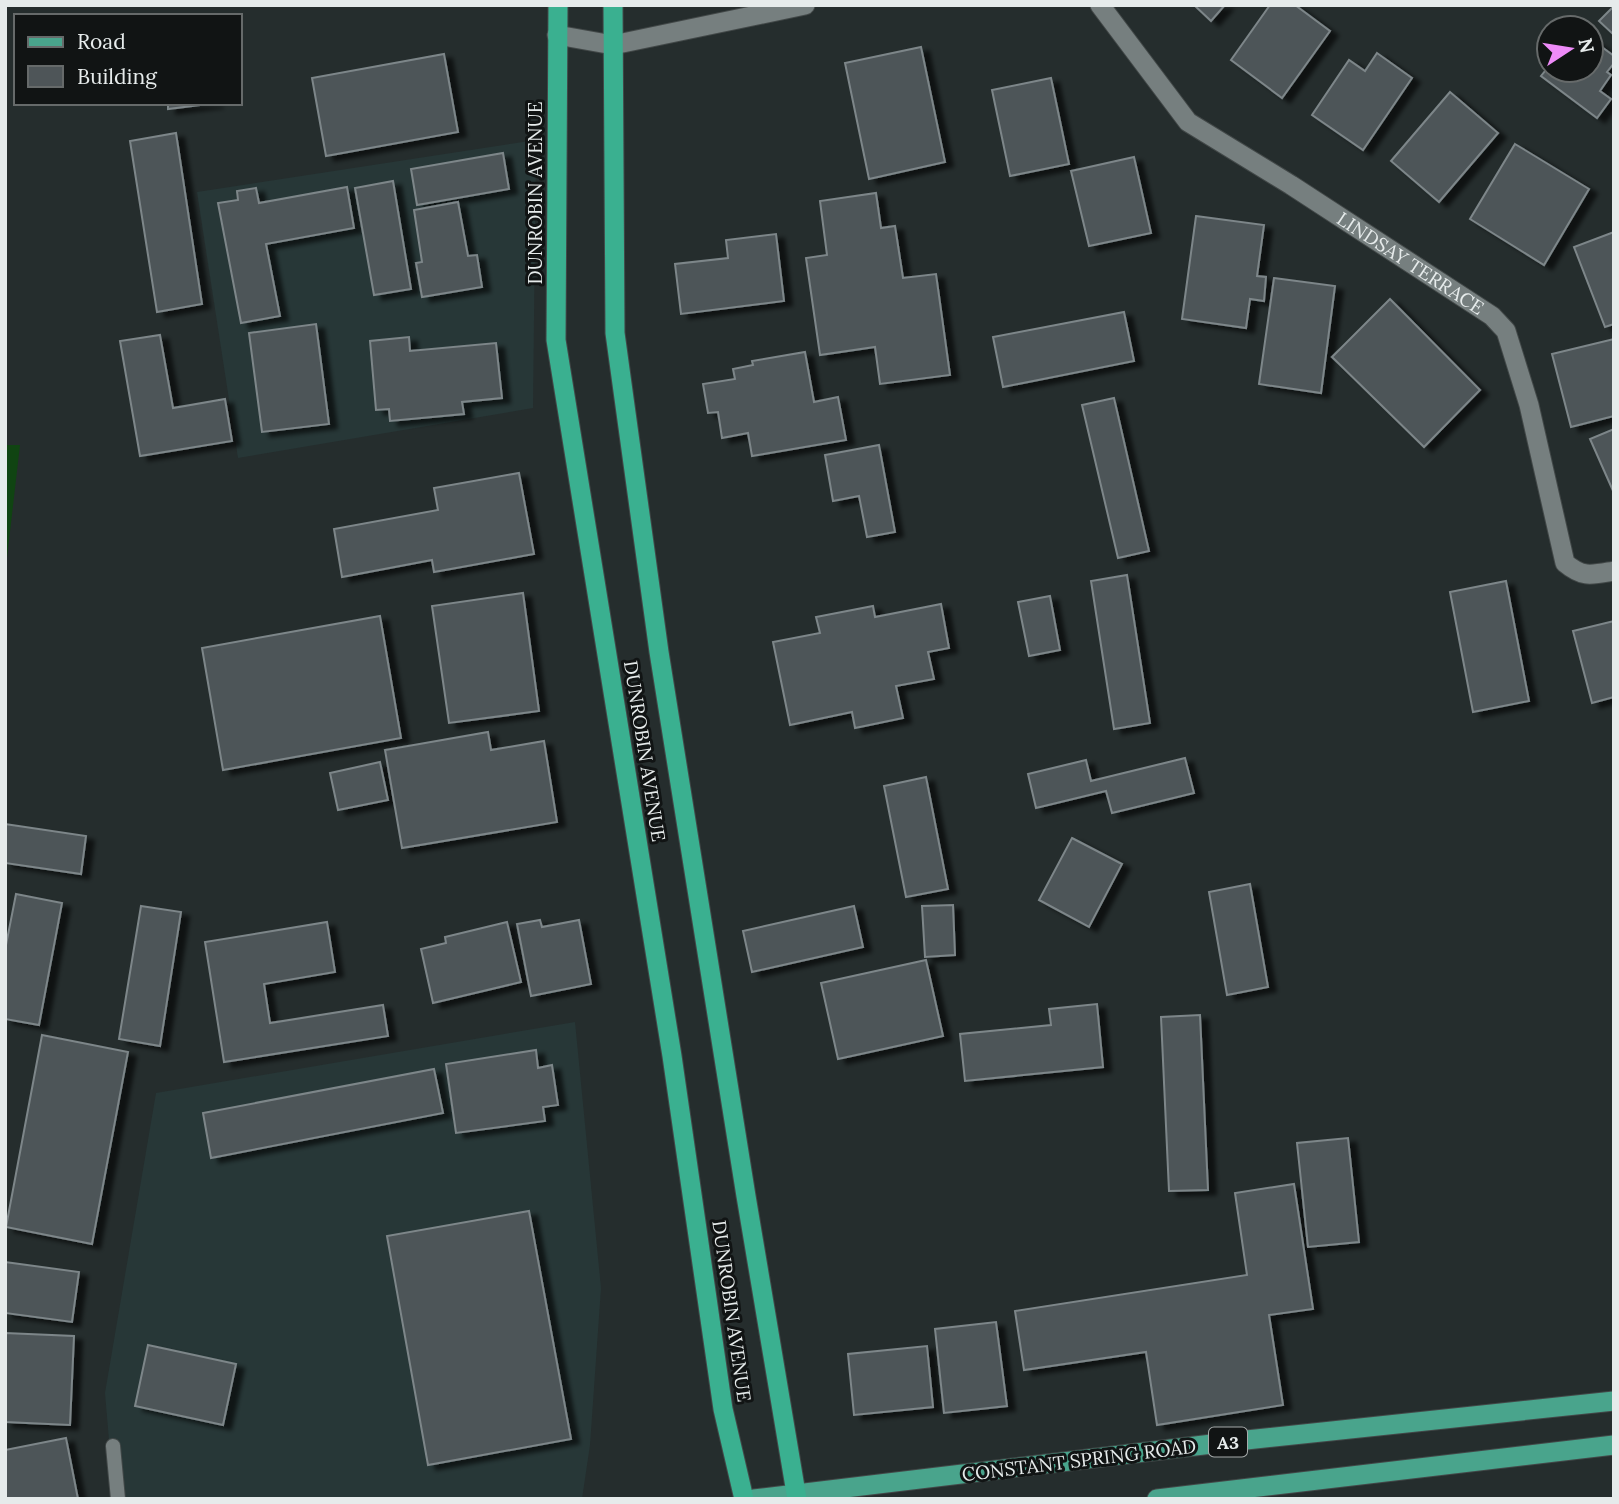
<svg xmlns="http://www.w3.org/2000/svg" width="1619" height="1504" font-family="Lora,serif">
	<defs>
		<filter id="shadow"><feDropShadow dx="8" dy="4.5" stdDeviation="2" flood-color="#0009"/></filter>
	</defs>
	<rect width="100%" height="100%" fill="#252d2d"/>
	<g fill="#273737">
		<path d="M536 140 533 408 238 458 197 192Z"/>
		<path d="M575 1022 601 1288 590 1445 582 1499H114L105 1393 156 1093Z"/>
	</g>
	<path fill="#104412" d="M5 445H20L5 575Z"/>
	<g fill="#4e5558" stroke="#7d8689" stroke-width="2" filter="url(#shadow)">
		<path d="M1194 5H1225L1211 21Z"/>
		<path d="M1270 5H1295L1330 31 1282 98 1231 60Z"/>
		<path d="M1614 6V35L1599 21Z"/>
		<path d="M1591 39 1614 56V63L1607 72 1611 75 1600 91 1611 99 1597 118 1541 76 1549 66V70H1591Z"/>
		<path d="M921 47 945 162 869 179 845 63Z"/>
		<path d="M1377 53 1412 78 1363 150 1312 115 1349 60 1365 71Z"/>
		<path d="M444 54 458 132 326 156 312 78Z"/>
		<path d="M1051 78 1069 164 1010 176 992 90Z"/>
		<path d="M1450 92 1498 133 1439 202 1391 161Z"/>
		<path d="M168 103H216L168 109Z"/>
		<path d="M176 133 202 304 157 312 130 141Z"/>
		<path d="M1515 144 1589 189 1544 265 1470 219Z"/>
		<path d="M503 153 509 189 417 205 411 169Z"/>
		<path d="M1134 157 1151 233 1089 246 1071 171Z"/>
		<path d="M393 181 411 289 374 295 355 188Z"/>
		<path d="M347 187 354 228 266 244 280 316 241 323 218 203 238 200 237 191 256 188 259 203Z"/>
		<path d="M876 193 881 228 895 226 903 278 936 274 950 375 880 384 875 347 820 355 806 258 827 255 820 201Z"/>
		<path d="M458 202 468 256 477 255 482 287 422 297 416 263 422 262 414 210Z"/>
		<path d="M1196 216 1264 225 1257 276 1266 277 1264 301 1250 299 1246 328 1182 319Z"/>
		<path d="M1614 232V324L1605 327 1574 247Z"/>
		<path d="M776 234 784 301 681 314 675 264 728 258 726 240Z"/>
		<path d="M1274 278 1335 286 1321 393 1259 384Z"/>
		<path d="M1390 299 1480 390 1424 447 1332 357Z"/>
		<path d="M1124 312 1134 361 1003 387 993 337Z"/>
		<path d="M316 324 329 424 262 432 249 333Z"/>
		<path d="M160 335 173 408 225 399 232 441 140 456 120 341Z"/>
		<path d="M409 337 410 351 496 343 502 398 462 402 464 414 390 421 389 409 376 410 370 341Z"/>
		<path d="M1614 339V416L1571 427 1552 354Z"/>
		<path d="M805 352 814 402 838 397 846 440 752 456 748 433 722 438 718 412 708 413 703 384 735 379 733 369 753 365 752 361Z"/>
		<path d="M1114 398 1149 551 1118 558 1082 405Z"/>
		<path d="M1614 429V493L1590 439Z"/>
		<path d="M879 445 895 532 867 537 859 496 833 501 825 455Z"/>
		<path d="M519 473 534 554 434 572 432 560 342 577 334 529 438 510 434 488Z"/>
		<path d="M1127 575 1150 723 1114 729 1091 581Z"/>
		<path d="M1506 581 1529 701 1473 712 1450 592Z"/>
		<path d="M523 593 539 711 449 723 432 606Z"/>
		<path d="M1050 596 1060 650 1029 656 1018 602Z"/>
		<path d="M941 604 949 648 928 652 934 679 896 686 903 718 855 728 852 712 790 725 773 642 820 633 816 617 873 606 875 617Z"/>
		<path d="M380 616 401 738 223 770 202 648Z"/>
		<path d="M1614 621V697L1592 703 1573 631Z"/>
		<path d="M488 732 491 750 544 741 557 822 402 848 385 750Z"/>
		<path d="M1185 758 1194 793 1112 813 1106 791 1036 808 1028 774 1086 760 1091 781Z"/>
		<path d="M380 762 388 800 338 810 330 773Z"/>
		<path d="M926 777 948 889 906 897 884 786Z"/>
		<path d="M5 824 86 836 81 874 5 863Z"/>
		<path d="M1072 838 1122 864 1089 927 1039 900Z"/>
		<path d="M1250 884 1268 987 1227 995 1209 892Z"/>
		<path d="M16 894 62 903 39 1025 5 1019V950Z"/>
		<path d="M953 905 955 955 925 957 922 906Z"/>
		<path d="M141 906 181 912 160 1046 119 1039Z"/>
		<path d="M854 906 863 947 752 972 743 931Z"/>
		<path d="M540 920 542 927 579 920 591 984 531 996 517 924Z"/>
		<path d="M327 922 335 972 264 984 270 1023 383 1005 388 1036 224 1062 205 942Z"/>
		<path d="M507 922 521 982 433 1003 421 949 446 943 445 937Z"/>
		<path d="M926 960 943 1036 838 1059 821 983Z"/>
		<path d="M1097 1004 1103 1067 965 1081 960 1034 1051 1025 1049 1009Z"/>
		<path d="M1200 1015 1208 1190 1169 1191 1161 1017Z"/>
		<path d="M42 1035 128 1052 92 1244 6 1227Z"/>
		<path d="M536 1050 538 1068 552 1065 558 1105 543 1107 545 1121 456 1133 446 1064Z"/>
		<path d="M434 1069 443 1113 211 1158 203 1113Z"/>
		<path d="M1348 1138 1359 1242 1308 1247 1297 1143Z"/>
		<path d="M1294 1184 1313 1309 1269 1315 1283 1405 1157 1425 1146 1352 1024 1370 1015 1311 1247 1275 1235 1193Z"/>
		<path d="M529 1211 571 1439 428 1465 387 1236Z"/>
		<path d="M5 1262 79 1272 72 1322 5 1313Z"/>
		<path d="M996 1322 1007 1406 944 1413 935 1329Z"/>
		<path d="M5 1333 74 1336 70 1425 5 1422Z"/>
		<path d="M148 1345 236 1364 223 1425 135 1406Z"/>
		<path d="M927 1346 933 1407 854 1415 848 1354Z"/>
		<path d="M66 1438 78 1499H5V1450Z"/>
	</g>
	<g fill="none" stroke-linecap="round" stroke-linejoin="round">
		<defs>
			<path id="service" d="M113 1446 118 1499"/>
			<g id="minor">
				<path id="s1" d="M1100 5 1188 122 1291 185 1492 316 1506 331 1529 405 1565 563C1583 578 1591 575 1614 571"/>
				<path d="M557 35 613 45 805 5"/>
			</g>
			<g id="primary">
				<path d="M754 1499 1237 1441 1614 1401"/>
				<path d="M1157 1499 1614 1445"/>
			</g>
			<g id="trunk">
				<path d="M558 5 556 340 672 1056 723 1409 744 1499"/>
				<path d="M613 5 615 333 659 652 746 1196 797 1499"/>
			</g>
		</defs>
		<use href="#service" stroke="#424848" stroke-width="16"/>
		<use href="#minor" stroke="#424848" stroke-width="21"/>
		<use href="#primary" stroke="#424848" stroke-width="21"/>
		<use href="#trunk" stroke="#424848" stroke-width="21"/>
		<use href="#service" stroke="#767f7f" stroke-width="14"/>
		<use href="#minor" stroke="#767f7f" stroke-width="19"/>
		<use href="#primary" stroke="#49a48c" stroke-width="19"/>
		<use href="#trunk" stroke="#3ab090" stroke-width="19"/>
	</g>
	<g text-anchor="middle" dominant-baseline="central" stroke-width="6" stroke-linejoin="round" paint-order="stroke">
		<rect fill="#111414" stroke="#a6aaaa" stroke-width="2" x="1209" y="1427.5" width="38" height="29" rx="5"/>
		<g font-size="18" font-weight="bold" fill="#e6ebeb">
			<text x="1228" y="1442">A3</text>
		</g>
		<g font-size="19" fill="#e6ebeb" stroke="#111414">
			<text transform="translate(535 193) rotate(-90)">DUNROBIN AVENUE</text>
			<text stroke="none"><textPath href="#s1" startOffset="410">LINDSAY TERRACE</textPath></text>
			<text transform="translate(645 751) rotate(81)">DUNROBIN AVENUE</text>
			<text transform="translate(732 1311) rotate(82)">DUNROBIN AVENUE</text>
			<text transform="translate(1079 1460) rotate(-7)">CONSTANT SPRING ROAD</text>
		</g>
	</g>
	<rect width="1619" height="1504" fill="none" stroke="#e6ebeb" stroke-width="14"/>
	<rect x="14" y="14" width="228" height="91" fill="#111414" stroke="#666a6a" stroke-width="2"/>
	<rect x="28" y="37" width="35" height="10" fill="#49a48c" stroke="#666a6a" stroke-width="2"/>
	<text x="77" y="49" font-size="21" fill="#e6ebeb">Road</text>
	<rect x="28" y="66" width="35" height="21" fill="#4e5558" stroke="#666a6a" stroke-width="2"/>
	<text x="77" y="84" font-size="21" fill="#e6ebeb">Building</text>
	<g transform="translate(1570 49) rotate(78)"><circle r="33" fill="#111414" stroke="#666a6a" stroke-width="2"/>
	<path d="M0-5L12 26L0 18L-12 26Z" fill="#ee8bf8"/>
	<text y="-10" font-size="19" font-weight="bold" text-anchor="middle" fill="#e6ebeb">N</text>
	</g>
</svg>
